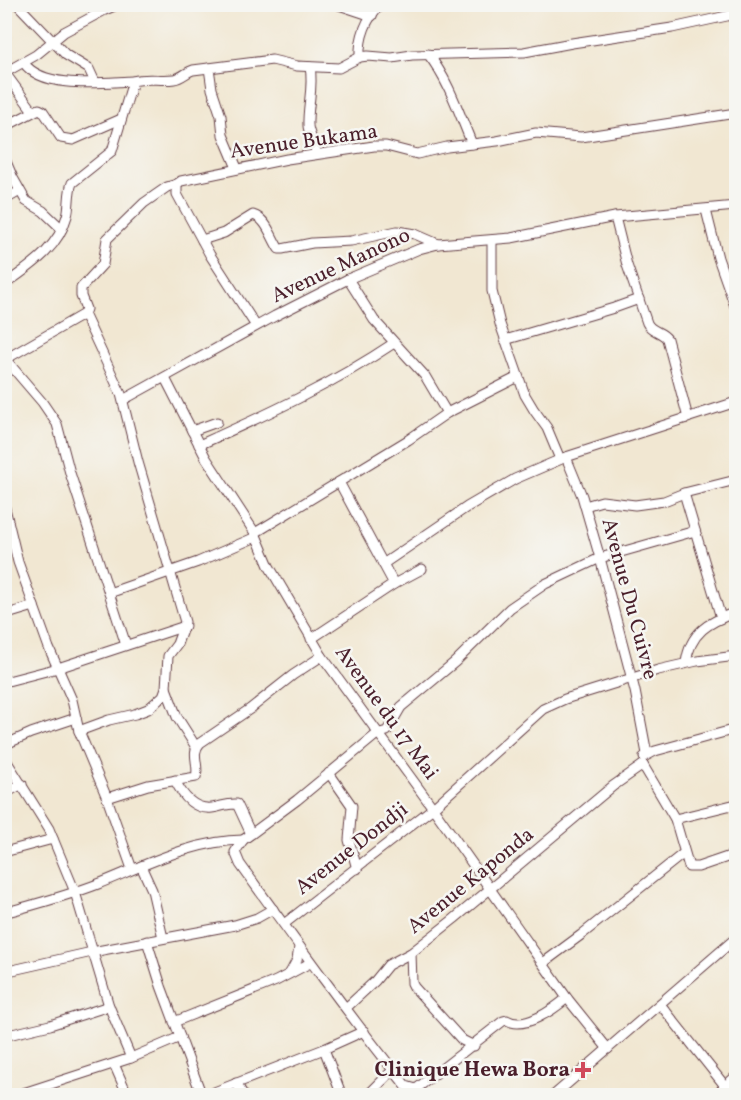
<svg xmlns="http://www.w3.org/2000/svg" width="741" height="1100" font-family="Vollkorn,serif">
	<rect width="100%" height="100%" fill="#f6f6f2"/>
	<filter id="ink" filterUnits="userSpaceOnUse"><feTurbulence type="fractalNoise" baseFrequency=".0167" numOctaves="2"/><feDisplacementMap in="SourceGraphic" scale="12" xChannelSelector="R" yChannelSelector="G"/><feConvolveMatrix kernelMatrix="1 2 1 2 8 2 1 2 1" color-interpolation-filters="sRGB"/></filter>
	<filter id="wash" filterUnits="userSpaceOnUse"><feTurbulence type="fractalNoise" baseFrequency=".008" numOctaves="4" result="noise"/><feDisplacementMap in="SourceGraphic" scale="24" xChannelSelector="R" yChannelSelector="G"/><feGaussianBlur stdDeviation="1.35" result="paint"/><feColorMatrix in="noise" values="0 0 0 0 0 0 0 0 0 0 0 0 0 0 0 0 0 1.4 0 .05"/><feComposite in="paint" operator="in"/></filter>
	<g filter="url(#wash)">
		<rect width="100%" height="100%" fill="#f1e7d2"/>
	</g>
	<g filter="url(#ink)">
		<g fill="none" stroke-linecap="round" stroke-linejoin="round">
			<defs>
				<g id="minor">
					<path d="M17 4 66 55 89 69 95 82"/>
					<path d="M336 4 372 16"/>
					<path d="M428 54C449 81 459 113 472 144"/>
					<path d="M360 57C359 38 366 18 381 4"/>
					<path d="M24 63C43 90 103 82 133 81"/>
					<path d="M310 67C314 87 307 106 308 126 309 136 316 144 316 154"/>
					<path d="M209 68 212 89 221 116 223 135 237 168"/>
					<path d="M4 73 36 55 64 32 103 11 119 4"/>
					<path d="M5 73 33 111"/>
					<path d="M4 127 39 109 43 111 61 138 73 140 121 119"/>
					<path d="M4 157 13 178 26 201 43 211 62 229"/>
					<path d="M177 184V194L210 255 256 326"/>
					<path d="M4 200 20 191"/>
					<path d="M706 210 718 258 736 309"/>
					<path d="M615 217 627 265 647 323C651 332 662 331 667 339L688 418"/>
					<path d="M202 240 224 233 253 215C267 219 271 237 279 249H282L312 243 351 241 397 231 415 234 438 244"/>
					<path d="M492 240V291L500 324 525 395 534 410 547 428 560 459"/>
					<path d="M348 279 374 320 425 376 447 413"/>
					<path d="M4 285C30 266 58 249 67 216 70 205 68 193 72 183L112 151 133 81C147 77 161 81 174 79 182 78 186 72 193 70L272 60 297 66 339 68 360 57 368 56 392 58 412 55 524 52 572 43 672 28 736 14"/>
					<path d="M505 340 614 308 639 299"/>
					<path d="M4 360 84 314 86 309 81 296V288L103 264 107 239 144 203 167 187 177 184 181 181 287 159 374 146H386L417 154 447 147 497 141 536 133 581 137 736 113"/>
					<path d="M6 360 42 402 57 424 70 473 126 645"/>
					<path d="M165 378 206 458 255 533 269 566 322 656 433 808 567 998 608 1049"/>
					<path d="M123 400 275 316 348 279 419 249 438 244 511 238 615 217 736 206"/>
					<path d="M192 431 217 422"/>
					<path d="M199 445C266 415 333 384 394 343"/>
					<path d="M566 457 582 496 600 558 635 691 647 754"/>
					<path d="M339 482 394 584"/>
					<path d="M684 493 721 618"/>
					<path d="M4 504 18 562 49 648 72 700 79 731 107 798 132 869"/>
					<path d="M585 506 602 501 635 505 664 501 684 493 736 480"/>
					<path d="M255 533 408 440 447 413 518 377"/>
					<path d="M383 564 467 507 515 479 566 457 736 402"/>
					<path d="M109 593 198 562 256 537"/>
					<path d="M4 615 34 606"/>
					<path d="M311 639 394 584 422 569"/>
					<path d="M686 663C690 632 709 622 736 612"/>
					<path d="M4 682 58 668 185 626"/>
					<path d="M166 688 177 717 196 747"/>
					<path d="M79 731 109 720 135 714 148 709 163 696 166 688 168 656 177 644 185 622 138 462 121 394 84 314"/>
					<path d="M4 745 31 733 76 718"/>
					<path d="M4 757 49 829 75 892 109 1006 131 1058"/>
					<path d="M644 757 655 751 736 729"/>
					<path d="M643 765 675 819 689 867H698L736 854"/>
					<path d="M329 773 352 806 349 840 357 869"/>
					<path d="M175 780C182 795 193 810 212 808 221 807 228 803 237 804L251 834"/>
					<path d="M4 794 22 784"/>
					<path d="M107 798 148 785 196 777C200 765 190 754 200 743L250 709 293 675 322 656"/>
					<path d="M675 819 736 804"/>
					<path d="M4 852 53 839"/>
					<path d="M141 866 152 890 163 938"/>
					<path d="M4 913C36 904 67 896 98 884 143 866 194 840 243 840"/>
					<path d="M284 924 433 808 543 709 565 699 658 670 697 661 736 656"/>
					<path d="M147 941 161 986 202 1096"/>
					<path d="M411 953 412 983 414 987 462 1040 474 1046"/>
					<path d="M4 956 8 971"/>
					<path d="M543 963 581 935 684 853"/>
					<path d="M4 972 92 952 235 925 257 918 273 909"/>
					<path d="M290 973 297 960 299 947"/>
					<path d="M660 1004 733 1096"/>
					<path d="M346 1008 375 981 388 965 411 953 454 919 613 786 643 765"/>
					<path d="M174 1022 276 981 310 963"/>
					<path d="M4 1036 50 1025 109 1006"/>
					<path d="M324 1049 342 1096"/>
					<path d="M114 1064 128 1096"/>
					<path d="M236 1083 244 1096"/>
					<path d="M416 1089 503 1021 507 1020C524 1031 554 1009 567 998"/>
					<path d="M14 1096 131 1058 180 1037"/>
					<path d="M204 1096 324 1049 364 1031"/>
					<path d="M367 1096 393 1070"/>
					<path d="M420 1096 416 1089 406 1086C348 1014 294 939 240 864L235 852 243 840 297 800 377 734 387 731 401 707 455 662 510 608 545 584 600 558 695 531"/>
					<path d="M553 1096 736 938"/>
					<path d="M715 1096 736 1076"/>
				</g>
			</defs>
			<use href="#minor" stroke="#633d44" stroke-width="11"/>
			<use href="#minor" stroke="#fff" stroke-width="9"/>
		</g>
	</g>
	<path fill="#d1495b" stroke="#f6f6f2" stroke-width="2" d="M580 1061h6v6h6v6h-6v6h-6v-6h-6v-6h6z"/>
	<g text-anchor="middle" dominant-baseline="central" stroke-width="5" stroke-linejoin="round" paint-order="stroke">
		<g font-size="21" fill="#4a1f2b" stroke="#f6f6f2">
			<text transform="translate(304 142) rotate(-8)">Avenue Bukama</text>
			<text transform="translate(341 266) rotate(-25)">Avenue Manono</text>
			<text transform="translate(629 599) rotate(75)">Avenue Du Cuivre</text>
			<text transform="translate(386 713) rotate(54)">Avenue du 17 Mai</text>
			<text transform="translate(352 849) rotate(-38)">Avenue Dondji</text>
			<text transform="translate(471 881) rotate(-39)">Avenue Kaponda</text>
		</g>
		<g font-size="21" font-weight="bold" fill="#4a1f2b" stroke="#f6f6f2" text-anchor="end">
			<text x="570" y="1070">Clinique Hewa Bora</text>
		</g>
	</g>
	<rect width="741" height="1100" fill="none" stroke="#f6f6f2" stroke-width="24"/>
</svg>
